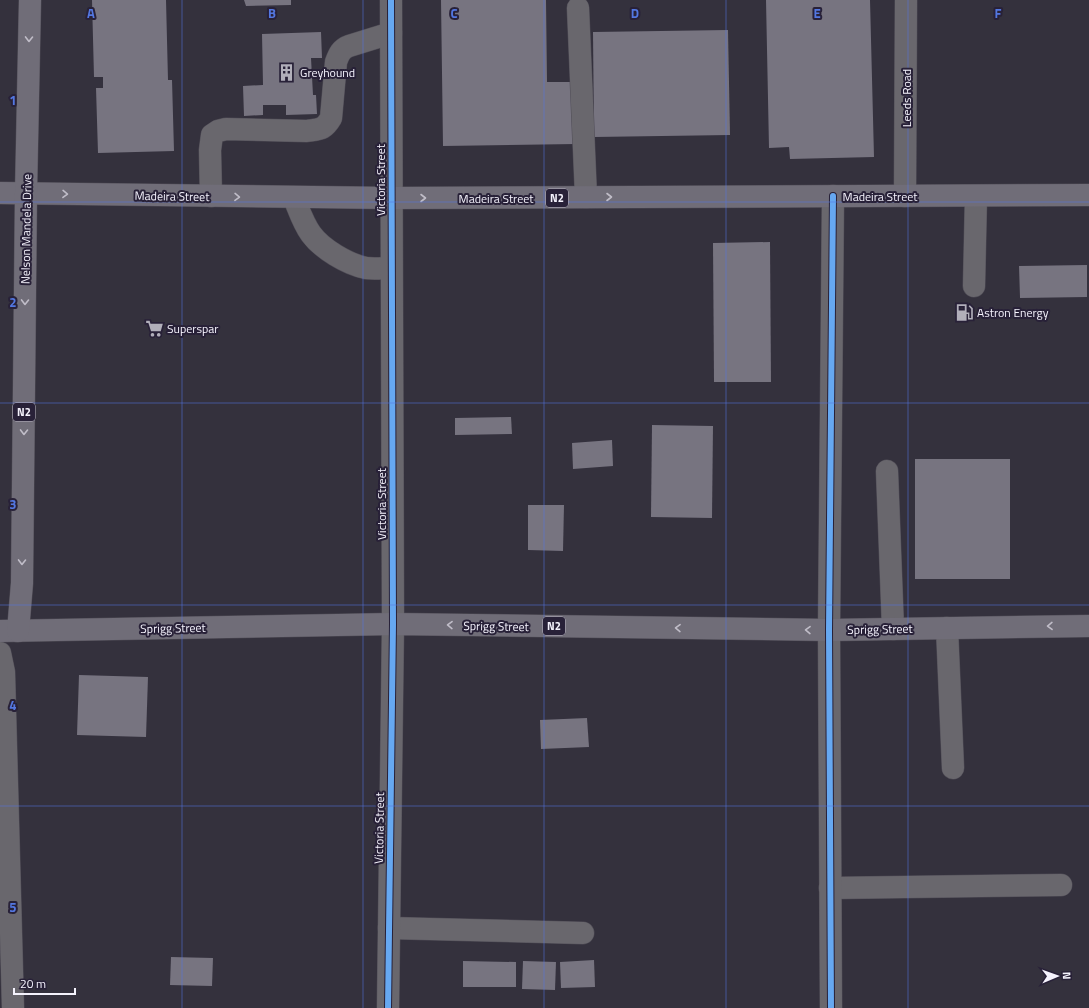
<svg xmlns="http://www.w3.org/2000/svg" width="1089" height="1008" font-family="'Titillium Web',sans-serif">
	<rect width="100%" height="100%" fill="#34313d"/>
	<g fill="#777480">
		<path d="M92 0H166L168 80H172L174 151 98 153 96 88H103V77H94Z"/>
		<path d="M244 0H291V5L246 6Z"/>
		<path d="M441 0H546L547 82H575L576 144 443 146Z"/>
		<path d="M766 0H870L874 157 790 159 789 147 769 148Z"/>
		<path d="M728 30 730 135 594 137 593 32Z"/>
		<path d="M321 32 322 58H311L313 95H316L317 114 286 115V105H263V115L244 116 243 86 263 85 262 34Z"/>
		<path d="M770 242 771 382H714L713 243Z"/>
		<path d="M1087 265V297L1020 298 1019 266Z"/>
		<path d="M511 417 512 434 455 435V418Z"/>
		<path d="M652 425 713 426 712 518 651 517Z"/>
		<path d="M612 440 613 466 573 469 572 443Z"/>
		<rect x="915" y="459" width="95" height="120"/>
		<path d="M528 505H564L563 551 528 550Z"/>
		<path d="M79 675 148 677 146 737 77 735Z"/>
		<path d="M587 718 589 747 541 749 540 720Z"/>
		<path d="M171 957 213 958 212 986 170 985Z"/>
		<path d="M594 960 595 987 561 988 560 962Z"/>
		<path d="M463 961 516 962V987H463Z"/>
		<path d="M523 961 556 962 555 990 522 989Z"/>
	</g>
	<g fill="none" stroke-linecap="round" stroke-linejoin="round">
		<defs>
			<g id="minor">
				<path d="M578 8 586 197"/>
				<path d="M211 196 210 150 212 135 218 131 226 129 307 131C320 129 324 130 331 118L336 62C339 54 341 49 349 46L391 33"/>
				<path d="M905 196 906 0"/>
				<path d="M294 198C299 210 303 223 311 234 322 249 347 264 366 268 374 269 383 268 391 268"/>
				<path d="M974 286 976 196"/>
				<path d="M887 471 893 629"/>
				<path d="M947 628 953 768"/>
				<path d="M0 653 4 672 13 1008"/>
				<path d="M830 888 1061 885"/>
				<path d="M389 928 583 933"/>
				<path d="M388 1008 393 624 391 0"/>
				<path d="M831 1008 829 630 833 196"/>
			</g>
			<g id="highway">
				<path d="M0 193 390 198 1089 195"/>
				<path d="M0 631 393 624 829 630 1089 626"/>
				<path d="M18 631 22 583 26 193 30 0"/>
			</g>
		</defs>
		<use href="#minor" stroke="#504d57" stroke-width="23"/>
		<use href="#highway" stroke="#504d57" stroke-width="23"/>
		<use href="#minor" stroke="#69676d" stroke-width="22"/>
		<use href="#highway" stroke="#706d78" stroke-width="22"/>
		<defs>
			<g id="cycleway">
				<path d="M388 1008 393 624 391 0"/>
				<path d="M831 1008 829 630 833 196"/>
			</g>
		</defs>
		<use href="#cycleway" stroke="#282138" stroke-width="8"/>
		<use href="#cycleway" stroke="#66a8f1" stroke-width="6"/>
	</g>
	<defs><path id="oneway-chevron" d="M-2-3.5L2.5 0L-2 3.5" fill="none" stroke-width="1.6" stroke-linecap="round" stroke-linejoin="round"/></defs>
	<g stroke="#c0bdc8">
		<use href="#oneway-chevron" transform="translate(29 39) rotate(91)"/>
		<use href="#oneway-chevron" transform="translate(65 194) rotate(1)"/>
		<use href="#oneway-chevron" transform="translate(237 197) rotate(1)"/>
		<use href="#oneway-chevron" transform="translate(609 197)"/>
		<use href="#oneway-chevron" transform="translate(423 198)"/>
		<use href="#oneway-chevron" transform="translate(25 302) rotate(91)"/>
		<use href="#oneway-chevron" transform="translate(24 432) rotate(91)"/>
		<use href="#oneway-chevron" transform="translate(22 562) rotate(91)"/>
		<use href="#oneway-chevron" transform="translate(450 625) rotate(-179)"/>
		<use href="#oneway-chevron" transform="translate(1050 626) rotate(179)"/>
		<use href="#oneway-chevron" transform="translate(678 628) rotate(-179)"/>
		<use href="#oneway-chevron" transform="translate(808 630) rotate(-179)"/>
	</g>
	<path fill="none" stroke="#5377e1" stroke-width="1" stroke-opacity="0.55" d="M182 0V1008M363 0V1008M544 0V1008M726 0V1008M908 0V1008M0 202H1089M0 403H1089M0 605H1089M0 806H1089"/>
	<defs>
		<symbol id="building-bare" viewBox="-9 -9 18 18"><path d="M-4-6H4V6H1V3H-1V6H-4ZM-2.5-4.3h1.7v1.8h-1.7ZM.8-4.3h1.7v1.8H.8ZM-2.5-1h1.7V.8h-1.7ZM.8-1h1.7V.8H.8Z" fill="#b1afba" stroke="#282138" stroke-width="2.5" paint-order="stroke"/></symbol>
		<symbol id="fuel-bare" viewBox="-9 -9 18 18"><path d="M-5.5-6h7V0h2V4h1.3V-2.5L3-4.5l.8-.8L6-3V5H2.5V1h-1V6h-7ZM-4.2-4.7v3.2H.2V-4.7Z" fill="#b1afba" stroke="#282138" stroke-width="2.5" paint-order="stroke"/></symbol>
		<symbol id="supermarket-bare" viewBox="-9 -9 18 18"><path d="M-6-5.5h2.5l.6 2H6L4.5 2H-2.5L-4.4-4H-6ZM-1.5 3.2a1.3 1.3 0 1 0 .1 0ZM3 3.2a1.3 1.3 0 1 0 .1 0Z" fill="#b1afba" stroke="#282138" stroke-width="2.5" paint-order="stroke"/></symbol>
	</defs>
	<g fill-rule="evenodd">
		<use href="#building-bare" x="274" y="60" width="25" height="25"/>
		<use href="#fuel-bare" x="952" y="300" width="25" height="25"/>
		<use href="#supermarket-bare" x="142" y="316" width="25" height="25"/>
	</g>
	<g text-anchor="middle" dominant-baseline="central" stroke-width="4" stroke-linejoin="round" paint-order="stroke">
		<g fill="#282138" stroke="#b8b4c2" stroke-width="1">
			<rect x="546" y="189" width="22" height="18" rx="3"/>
			<rect x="13" y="403" width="22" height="18" rx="3"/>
			<rect x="543" y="617" width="22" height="18" rx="3"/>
		</g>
		<g font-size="11" font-weight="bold" fill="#f5f3fd">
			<text x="557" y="198">N2</text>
			<text x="24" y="412">N2</text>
			<text x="554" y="626">N2</text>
		</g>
		<g font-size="12" fill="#f5f3fd" stroke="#282138" text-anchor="start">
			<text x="300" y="72">Greyhound</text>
			<text x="977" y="312">Astron Energy</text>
			<text x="167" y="328">Superspar</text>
		</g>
		<g font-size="12" fill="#f5f3fd" stroke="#282138">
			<text transform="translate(906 98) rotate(-90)">Leeds Road</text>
			<text transform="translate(380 180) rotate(-90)">Victoria Street</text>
			<text transform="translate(172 196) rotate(1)">Madeira Street</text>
			<text x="880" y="196">Madeira Street</text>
			<text x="496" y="198">Madeira Street</text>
			<text transform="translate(26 229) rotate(-89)">Nelson Mandela Drive</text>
			<text transform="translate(381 504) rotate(-90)">Victoria Street</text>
			<text transform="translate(496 626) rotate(1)">Sprigg Street</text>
			<text transform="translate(173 628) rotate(-1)">Sprigg Street</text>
			<text transform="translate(880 629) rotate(-1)">Sprigg Street</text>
			<text transform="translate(379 828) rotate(-89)">Victoria Street</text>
		</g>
	</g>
	<g font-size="13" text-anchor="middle" font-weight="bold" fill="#5377e1" stroke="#282138" stroke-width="4" stroke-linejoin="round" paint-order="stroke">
		<text x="91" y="18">A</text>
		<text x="272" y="18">B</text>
		<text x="454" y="18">C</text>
		<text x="635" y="18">D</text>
		<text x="817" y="18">E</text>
		<text x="998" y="18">F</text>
		<text x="13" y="105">1</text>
		<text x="13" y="307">2</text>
		<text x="13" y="509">3</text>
		<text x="13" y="710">4</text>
		<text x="13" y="912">5</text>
	</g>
	<g transform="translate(1057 976) rotate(88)" stroke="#282138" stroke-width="3" paint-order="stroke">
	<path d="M0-3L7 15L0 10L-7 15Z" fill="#f5f3fd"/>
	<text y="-6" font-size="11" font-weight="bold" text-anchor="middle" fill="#f5f3fd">N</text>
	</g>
	<path d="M14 988v6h61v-6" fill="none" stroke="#f5f3fd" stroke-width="2"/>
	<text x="20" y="988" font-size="12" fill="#f5f3fd" stroke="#282138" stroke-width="3" paint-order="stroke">20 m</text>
</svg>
